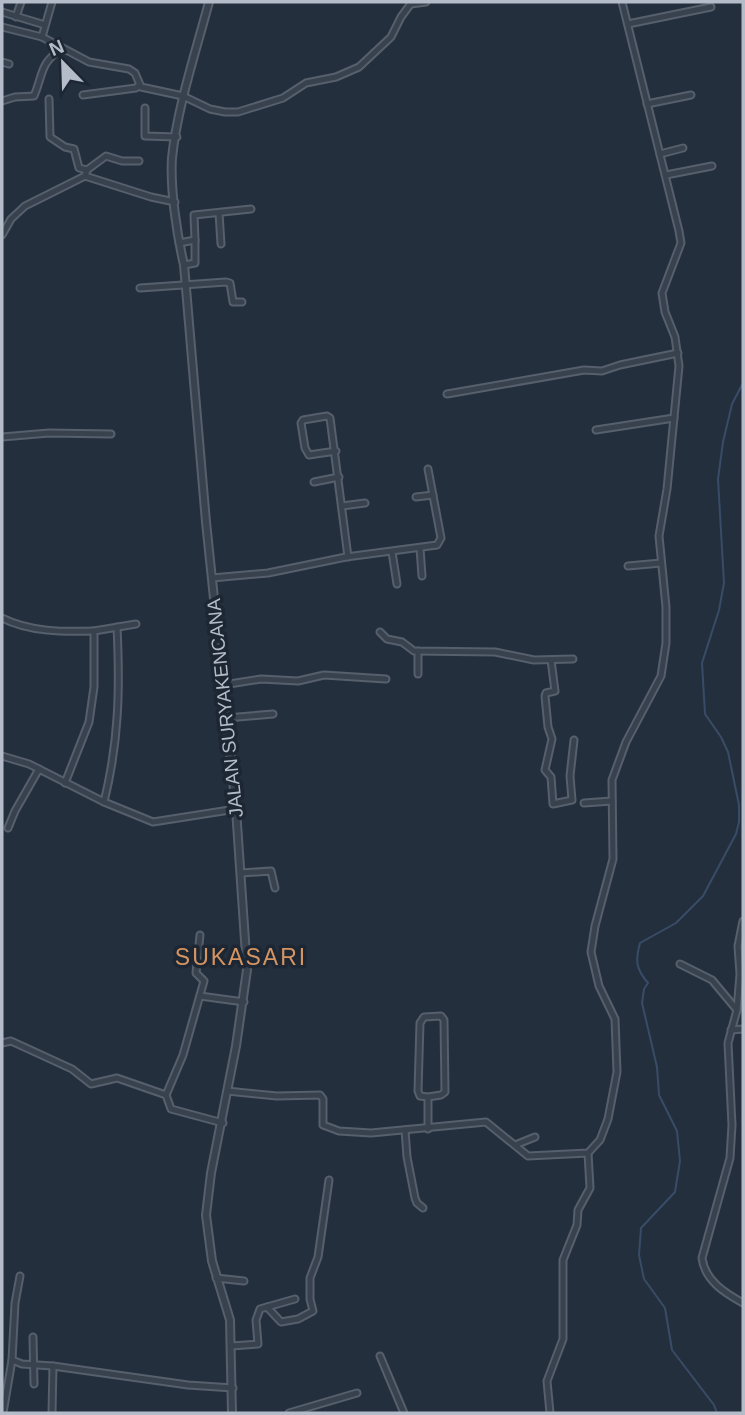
<svg xmlns="http://www.w3.org/2000/svg" width="745" height="1415" font-family="Helvetica,sans-serif">
	<rect width="100%" height="100%" fill="#242f3e"/>
	<g fill="none" stroke-linecap="round" stroke-linejoin="round">
		<path stroke="#394c67" stroke-width="2" d="M717 1413 714 1405 672 1350 665 1308 644 1279 639 1255 641 1228 675 1192 680 1161 677 1131 659 1095 657 1067 642 1003 644 989 648 983C636 969 635 961 640 943L676 923 703 896 736 834 739 822V805L728 752 721 737 705 714 702 663 719 610 724 583 718 479 723 442 732 404 743 383"/>
		<defs>
			<g id="minor">
				<path d="M411 4 426 2"/>
				<path d="M2 12 45 25"/>
				<path d="M16 17 21 2"/>
				<path d="M628 24 711 7"/>
				<path d="M2 27 42 37 89 62 129 69 135 73 141 87 183 96 210 109 225 112H238L283 98 306 83 336 77 359 67 391 37 401 17 412 2"/>
				<path d="M42 37 52 2"/>
				<path d="M2 62 9 64"/>
				<path d="M83 95 136 88 139 85"/>
				<path d="M49 99 50 137 65 147 74 149 79 168 87 170 85 176"/>
				<path d="M2 101 15 97 34 96C43 75 40 62 62 49"/>
				<path d="M647 104 691 95"/>
				<path d="M145 108V136L177 137"/>
				<path d="M660 154 683 148"/>
				<path d="M87 170 106 156 122 161H139"/>
				<path d="M666 175 712 166"/>
				<path d="M219 213 221 244"/>
				<path d="M2 235 11 219 25 206 85 176 151 197 175 202"/>
				<path d="M179 243 195 240 194 215 251 209"/>
				<path d="M184 265 195 263V240"/>
				<path d="M140 288 226 282 230 283 233 302H242"/>
				<path d="M447 394 584 370 602 371 620 365 678 353"/>
				<path d="M596 430 674 418"/>
				<path d="M2 437 49 433 111 434"/>
				<path d="M336 451 309 455 305 448 301 423 303 420 327 416 330 418 348 557"/>
				<path d="M314 482 339 477"/>
				<path d="M416 497 433 495"/>
				<path d="M342 506 365 503"/>
				<path d="M420 548 422 576"/>
				<path d="M392 552 397 584"/>
				<path d="M628 566 661 563"/>
				<path d="M212 578 268 573 346 557 437 545 441 538 428 469"/>
				<path d="M2 618C30 632 63 632 94 631"/>
				<path d="M380 632 387 639 402 642 414 651 495 652 534 660 573 659"/>
				<path d="M418 651V674"/>
				<path d="M551 660 555 691 546 693 545 696 548 727 552 739 545 770 551 777 553 804 572 800 570 776 574 740"/>
				<path d="M223 685 261 679 298 681 324 675 386 679"/>
				<path d="M226 718 273 714"/>
				<path d="M2 756 29 764 104 802 153 822 236 809"/>
				<path d="M65 783 89 722 94 687V631L136 624"/>
				<path d="M104 802C119 741 120 689 117 627"/>
				<path d="M584 803 612 801"/>
				<path d="M8 828 15 811 39 769"/>
				<path d="M241 873 271 871 275 888"/>
				<path d="M743 921 738 946 740 974 737 1010 728 1043 732 1125 730 1158 702 1258C705 1281 725 1293 743 1303"/>
				<path d="M680 964 712 980 737 1010"/>
				<path d="M200 996 244 1002"/>
				<path d="M731 1030 743 1029"/>
				<path d="M2 1043 11 1041 72 1069 91 1084 117 1078 166 1095 171 1109 223 1123"/>
				<path d="M227 1091 277 1096 320 1095 323 1099V1125L339 1131 371 1133 486 1122 528 1156 588 1153 600 1140 608 1119 617 1072 615 1019 599 986 591 952 595 926 613 859 612 780 626 742 661 676 666 643V607L659 536 667 489 679 366 675 337 665 312 662 293 681 243 679 231 622 2"/>
				<path d="M166 1095 183 1055 204 981 196 973 200 935"/>
				<path d="M428 1129V1097L420 1096 418 1091 420 1023 424 1017 441 1016 444 1020 445 1092 441 1095 428 1097"/>
				<path d="M405 1130 407 1157 415 1198 417 1203 423 1208"/>
				<path d="M515 1145 535 1137"/>
				<path d="M216 1278 244 1281"/>
				<path d="M267 1307 295 1299"/>
				<path d="M33 1337 34 1384"/>
				<path d="M231 1346 258 1344 256 1320 260 1309 267 1307 281 1322 298 1319 313 1311 310 1299V1278L318 1257 329 1180"/>
				<path d="M380 1356 404 1413"/>
				<path d="M12 1360 22 1364 53 1366"/>
				<path d="M3 1413 12 1360 15 1303 20 1276"/>
				<path d="M52 1413 53 1366 188 1385 233 1388"/>
				<path d="M289 1413 357 1393"/>
				<path d="M550 1413 547 1381 563 1339V1260L577 1225 578 1210 590 1188 588 1153"/>
			</g>
			<path id="tertiary" d="M209 2C196 51 177 108 172 158 170 189 177 235 184 265L206 522 236 809 247 970 236 1046 211 1173 206 1215 212 1261 230 1320 232 1413"/>
		</defs>
		<use href="#minor" stroke="#565f6c" stroke-width="9"/>
		<use href="#tertiary" stroke="#565f6c" stroke-width="10"/>
		<use href="#minor" stroke="#38414e" stroke-width="5"/>
		<use href="#tertiary" stroke="#38414e" stroke-width="6"/>
	</g>
	<g text-anchor="middle" dominant-baseline="central" stroke-width="7" stroke-linejoin="round" paint-order="stroke">
		<g font-size="19" fill="#b4bcc9" stroke="#1d2633">
			<text transform="translate(225 708) rotate(-96)">JALAN SURYAKENCANA</text>
		</g>
		<g font-size="23" letter-spacing="2" fill="#d59563" stroke="#1d2633">
			<text x="241" y="957">SUKASARI</text>
		</g>
	</g>
	<rect width="745" height="1415" fill="none" stroke="#b4bcc9" stroke-width="7"/>
	<g transform="translate(63 63) rotate(337)" stroke="#1d2633" stroke-width="5" paint-order="stroke">
	<path d="M0-5L12 26L0 18L-12 26Z" fill="#b4bcc9"/>
	<text y="-10" font-size="19" font-weight="bold" text-anchor="middle" fill="#b4bcc9">N</text>
	</g>
</svg>
